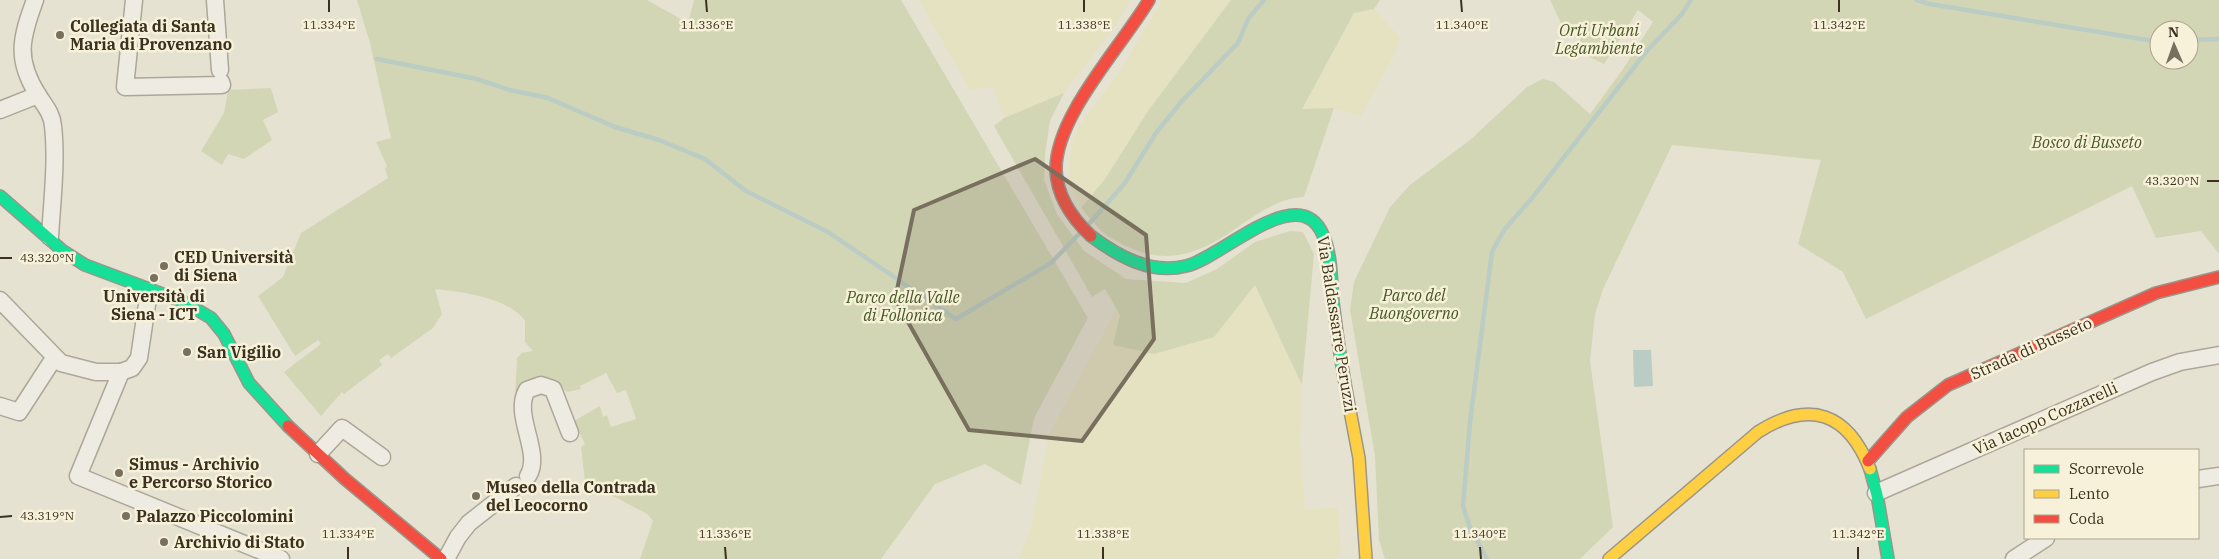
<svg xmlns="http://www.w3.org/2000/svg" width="2219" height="559" font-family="'IBM Plex Serif',serif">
	<rect width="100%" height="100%" fill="#e6e2d1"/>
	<g fill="#e5e2c2">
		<path d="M919 0H1131L1113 29 1064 93 1004 118 993 87 970 90Z"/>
		<path d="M1162 0H1231L1148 111 1105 179 1081 208 1069 183V160L1078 127 1121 70Z"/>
		<path d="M1374 9 1400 37 1396 51 1361 116 1334 108 1302 110 1354 13Z"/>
		<path d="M1255 285 1302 385 1300 443 1305 509 1338 508 1341 554 1335 559H1018L1031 529 1049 434 1116 309 1120 315 1214 337Z"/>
	</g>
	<g fill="#d2d6b4" fill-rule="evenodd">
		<path d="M357 0H647L688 23 694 0H901L1088 318 1034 418 1021 485 985 464 935 484 881 559H640L653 521 647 514 585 481 581 447 585 444 574 421 600 406 603 417 607 415 611 427 636 419 626 390 617 393 606 373 580 386 581 389 567 392 552 381 524 387 515 398 517 358 522 353 533 351 525 342V321C508 297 462 292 435 289L442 314 433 328 391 358 388 354 379 360 382 365 344 394 342 392 321 416 284 372 321 344 318 340 295 356 258 296 283 277 301 233 388 178 385 169 387 166 376 142 391 138 370 43Z"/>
		<path d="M1231 0H1380L1374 9 1354 13 1302 109 1334 108 1304 197C1279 198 1258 213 1238 227 1193 259 1158 268 1108 236 1098 229 1089 217 1081 208L1105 179 1148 111Z"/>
		<path d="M1550 0H2219V254L2201 231 2156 238 2132 186 1866 319 1843 272 1798 244 1821 160 1672 145 1603 289 1595 314 1590 361 1613 527 1580 559H1385L1379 540 1375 456 1350 310 1354 282 1390 207 1410 185 1470 140 1527 87 1543 79 1554 82 1590 114 1623 69 1653 22 1638 10 1604 64 1577 51 1585 23 1562 25ZM2159 30H2189V60H2159Z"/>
		<path d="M271 88 278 112 263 120 272 140 244 159 228 154 222 165 201 151 224 113 228 90Z"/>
		<path d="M1064 93 1050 121 1045 154 1044 180 1057 214 1084 251 1126 279 1186 283 1217 269 1255 242 1290 231 1303 232 1314 254 1302 385 1255 285 1214 337 1154 354 1113 345 1120 315 1105 289 1092 297 994 126 1004 118Z"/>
	</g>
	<path fill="#bbccc4" d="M1633 350H1651L1653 386 1634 387Z"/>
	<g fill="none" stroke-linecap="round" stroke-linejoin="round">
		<g stroke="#bbccc4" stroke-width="4.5">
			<path d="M1917 0 1930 4 2147 40H2159"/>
			<path d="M2189 40 2219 39"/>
			<path d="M377 59 477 79 510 90 548 98 615 127 659 140 705 159 746 191 828 232 956 319 1051 263 1079 234"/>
			<path d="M1088 225 1125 183 1156 133 1182 101 1238 43 1248 19 1264 0"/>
			<path d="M1487 559 1470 528 1463 506 1470 422 1492 252 1504 230 1533 197 1646 52 1682 14 1691 0"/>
		</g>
		<defs>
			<g id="street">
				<path d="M35 0C21 38 15 59 38 95 44 105 52 113 53 126 57 162 52 201 50 237"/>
				<path d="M134 0 125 87 222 85 221 82"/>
				<path d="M215 0 220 70"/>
				<path d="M0 110 38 95"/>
				<path d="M149 291 139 358 132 368 121 372 78 476 281 559"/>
				<path d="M0 300 61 363 96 372H121"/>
				<path d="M0 406 19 412 54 358"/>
				<path d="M318 454 342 428 382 457"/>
				<path d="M528 476C543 453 512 415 527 390L541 385 553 389 570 433"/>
				<path d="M2198 479 2219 476"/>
				<path d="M1876 493 2152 372 2180 362 2219 355"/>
				<path d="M446 559 458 537 469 523 516 486"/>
				<path d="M2014 559 2046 538"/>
			</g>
			<g id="fast">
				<path d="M0 196 63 251 85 265 184 302 211 318 224 334 249 383 288 426"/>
				<path d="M1091 236C1118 256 1151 275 1186 266 1222 258 1299 179 1323 235 1332 255 1331 281 1333 302 1337 336 1342 368 1348 400"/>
				<path d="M1870 469 1877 495 1888 559"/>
			</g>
			<g id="slow">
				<path d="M1348 400 1359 458 1366 559"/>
				<path d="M1609 559 1758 432C1810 399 1848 413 1870 469"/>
			</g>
			<g id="jam">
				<path d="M1091 236C1073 219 1057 196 1056 170 1055 116 1122 46 1149 0"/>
				<path d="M288 426 345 479 441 559"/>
				<path d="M1868 461 1907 417 1948 385 2156 293 2219 277"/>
			</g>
		</defs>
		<use href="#street" stroke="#aca799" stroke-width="19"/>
		<use href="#fast" stroke="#9b968a" stroke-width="14"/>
		<use href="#slow" stroke="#9b968a" stroke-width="14"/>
		<use href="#jam" stroke="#9b968a" stroke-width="14"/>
		<use href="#street" stroke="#eeece2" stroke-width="16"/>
		<use href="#fast" stroke="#16e098" stroke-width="11"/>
		<use href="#slow" stroke="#ffcf43" stroke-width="11"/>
		<use href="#jam" stroke="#f24e42" stroke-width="11"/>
	</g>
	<path fill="#786f5e" fill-opacity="0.2" stroke="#786f5e" stroke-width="4" stroke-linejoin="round" d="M1035 159 1146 235 1154 339 1082 441 969 430 895 299 914 210Z"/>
	<path fill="none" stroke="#3c3120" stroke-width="2" d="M329 0V12M706 0 707 12M1084 0V12M1461 0 1462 12M1839 0V12M2207 181H2219M0 258H12M0 517 12 516M348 547V559M725 547 726 559M1103 547V559M1480 547 1481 559M1858 547V559"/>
	<g fill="#786f5e" stroke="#f6f1d8" stroke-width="2">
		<circle cx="60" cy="35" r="5"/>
		<circle cx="164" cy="266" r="5"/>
		<circle cx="154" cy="278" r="5"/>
		<circle cx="187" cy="352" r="5"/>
		<circle cx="119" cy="473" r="5"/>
		<circle cx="476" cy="496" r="5"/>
		<circle cx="126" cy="516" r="5"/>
		<circle cx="164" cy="542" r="5"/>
	</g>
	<g text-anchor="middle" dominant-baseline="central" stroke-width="5" stroke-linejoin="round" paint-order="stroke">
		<g font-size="16" font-weight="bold" fill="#3c3120" stroke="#f6f1d8" text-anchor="start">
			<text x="70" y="26">Collegiata di Santa<tspan x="70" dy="18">Maria di Provenzano</tspan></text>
			<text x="174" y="257">CED Università<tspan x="174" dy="18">di Siena</tspan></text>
			<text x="154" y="296" text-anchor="middle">Università di<tspan x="154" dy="18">Siena - ICT</tspan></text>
			<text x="197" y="352">San Vigilio</text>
			<text x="129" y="464">Simus - Archivio<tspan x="129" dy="18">e Percorso Storico</tspan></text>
			<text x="486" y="487">Museo della Contrada<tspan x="486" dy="18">del Leocorno</tspan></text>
			<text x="136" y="516">Palazzo Piccolomini</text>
			<text x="174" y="542">Archivio di Stato</text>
		</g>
		<g font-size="16" font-style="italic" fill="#465827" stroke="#f6f1d8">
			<text x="1599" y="30">Orti Urbani<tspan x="1599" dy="18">Legambiente</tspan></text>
			<text x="2087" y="142">Bosco di Busseto</text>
			<text x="1414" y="295">Parco del<tspan x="1414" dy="18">Buongoverno</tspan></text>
			<text x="903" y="297">Parco della Valle<tspan x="903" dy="18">di Follonica</tspan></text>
		</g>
		<g font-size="16" fill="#3c3120" stroke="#f6f1d8">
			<text transform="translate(1337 324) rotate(81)">Via Baldassarre Peruzzi</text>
			<text transform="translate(2031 348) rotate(-24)">Strada di Busseto</text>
			<text transform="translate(2045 418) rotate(-24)">Via Iacopo Cozzarelli</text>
		</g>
	</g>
	<g font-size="12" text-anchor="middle" fill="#3c3120" stroke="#f6f1d8" stroke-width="5" stroke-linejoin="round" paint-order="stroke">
		<text x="329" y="29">11.334°E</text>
		<text x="707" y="29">11.336°E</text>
		<text x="1084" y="29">11.338°E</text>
		<text x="1462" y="29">11.340°E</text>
		<text x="1839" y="29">11.342°E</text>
		<text x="2172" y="185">43.320°N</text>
		<text x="47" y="262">43.320°N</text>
		<text x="47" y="520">43.319°N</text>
		<text x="348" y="538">11.334°E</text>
		<text x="725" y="538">11.336°E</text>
		<text x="1103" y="538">11.338°E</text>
		<text x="1480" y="538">11.340°E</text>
		<text x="1858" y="538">11.342°E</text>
	</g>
	<rect x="2024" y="449" width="175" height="90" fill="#f6f1d8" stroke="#aca48e"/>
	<rect x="2034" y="465" width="25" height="8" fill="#16e098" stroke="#aca48e"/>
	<text x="2069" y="474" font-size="15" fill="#3c3120">Scorrevole</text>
	<rect x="2034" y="490" width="25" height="8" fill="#ffcf43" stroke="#aca48e"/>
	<text x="2069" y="499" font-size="15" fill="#3c3120">Lento</text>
	<rect x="2034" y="515" width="25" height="8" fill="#f24e42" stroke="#aca48e"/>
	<text x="2069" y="524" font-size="15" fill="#3c3120">Coda</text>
	<g transform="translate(2174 45) rotate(358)"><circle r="24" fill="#f6f1d8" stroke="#aca48e"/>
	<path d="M0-4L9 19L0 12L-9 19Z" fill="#786f5e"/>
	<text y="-8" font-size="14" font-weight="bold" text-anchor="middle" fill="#3c3120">N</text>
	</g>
</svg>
